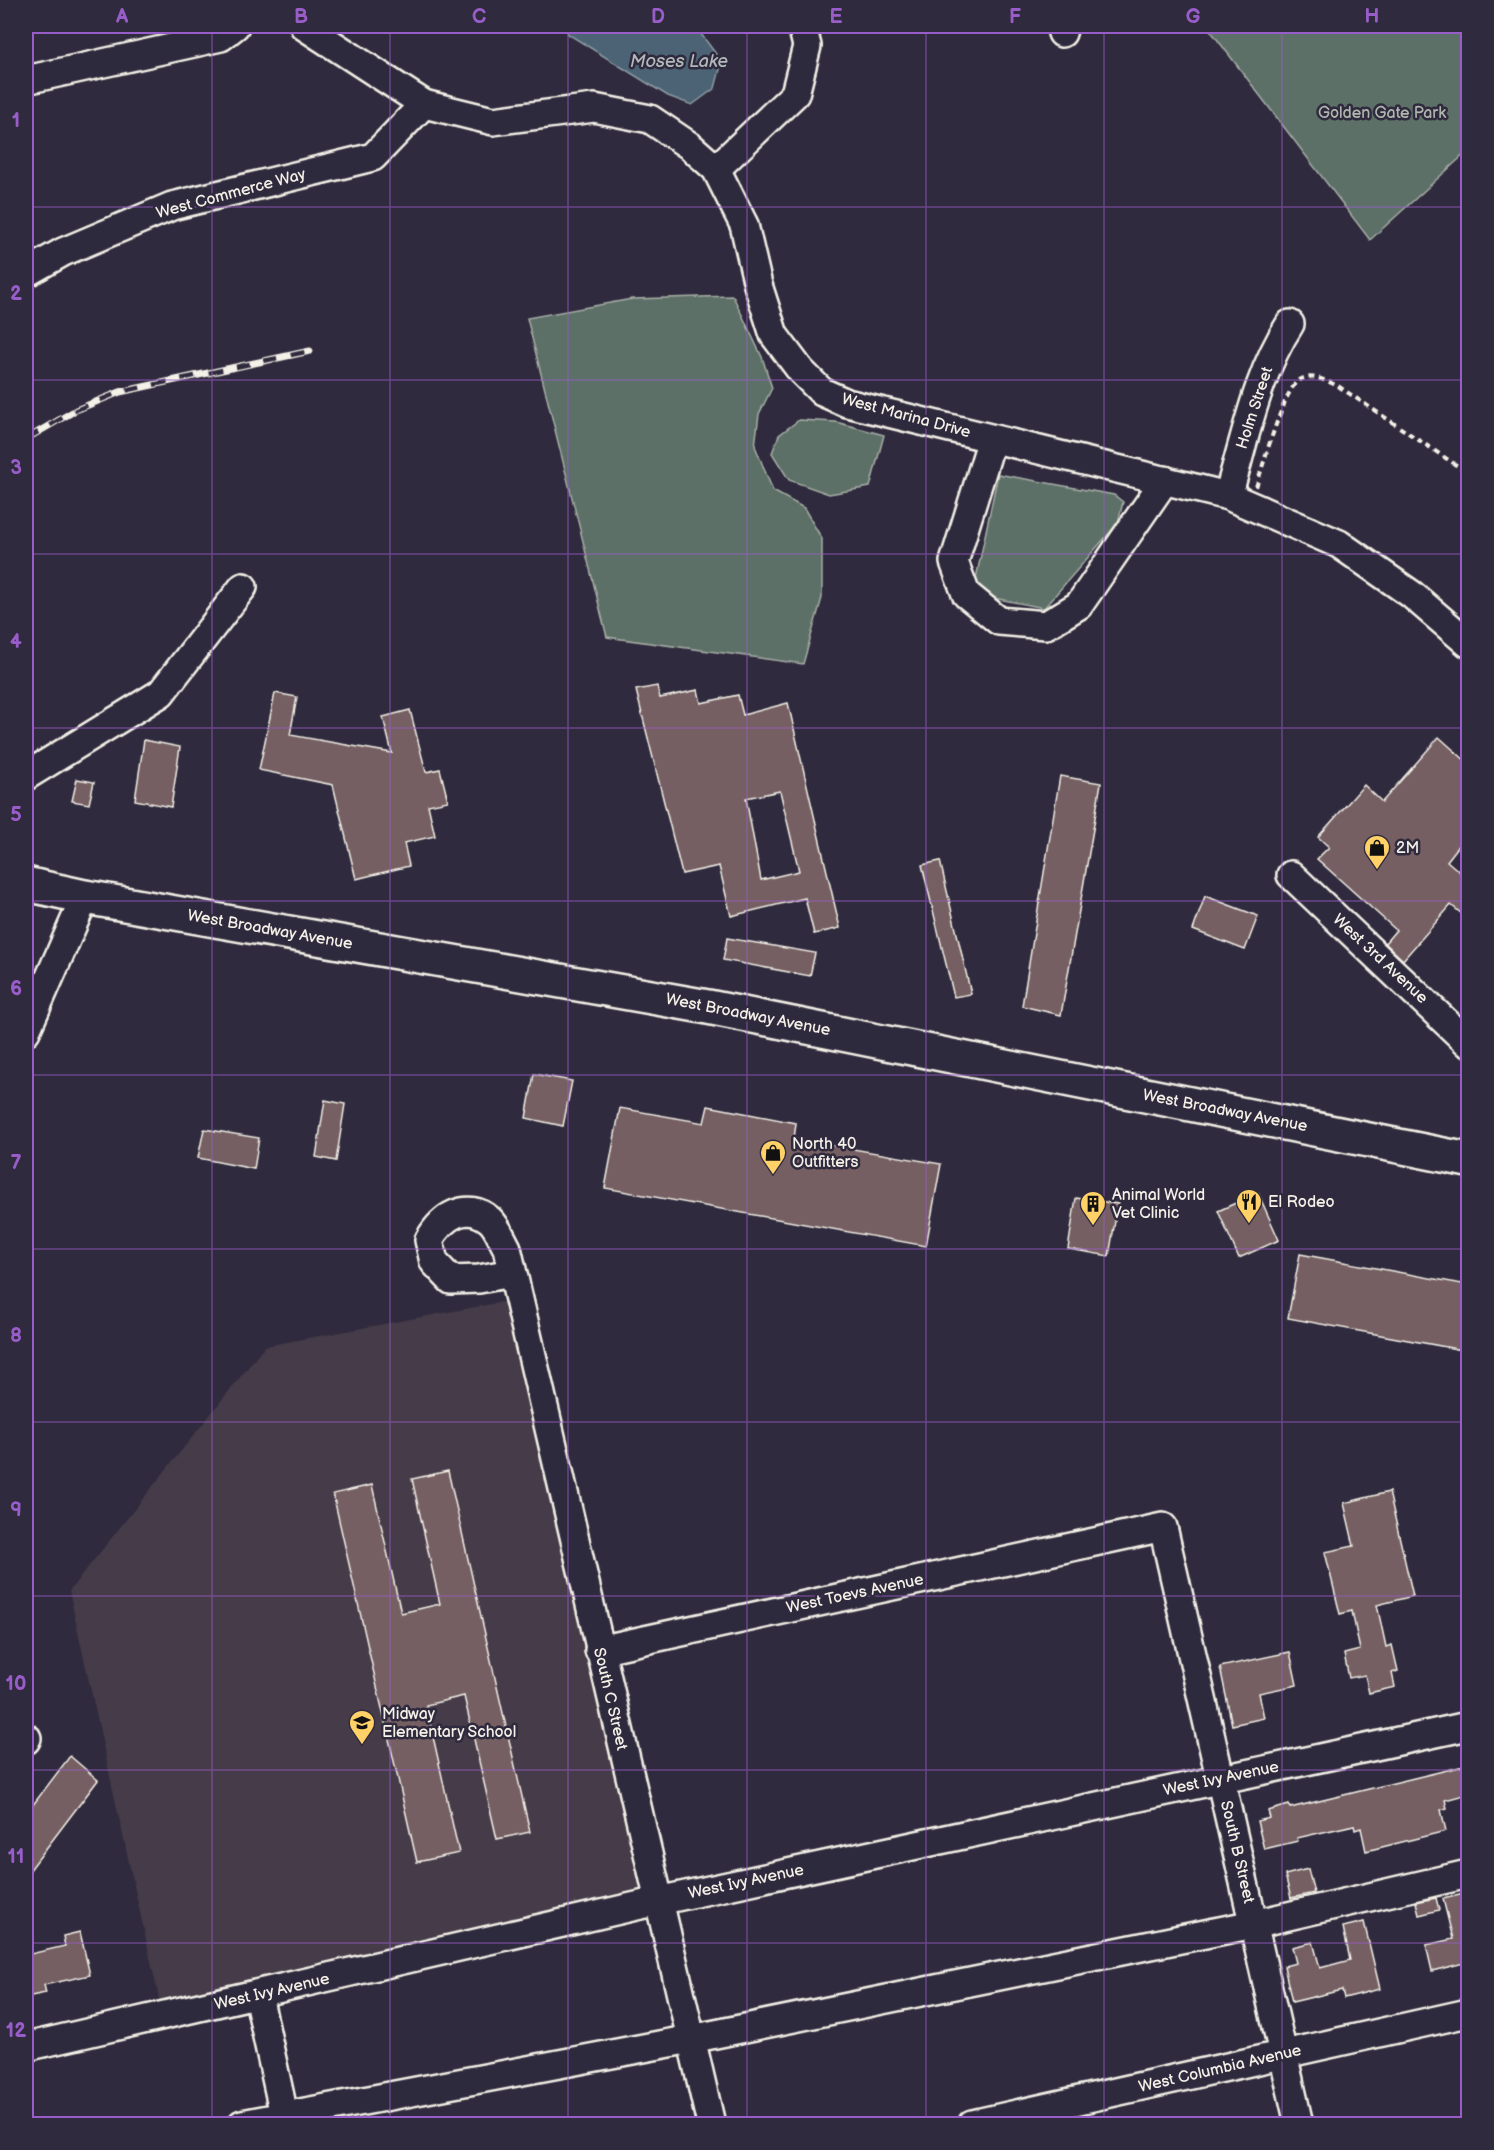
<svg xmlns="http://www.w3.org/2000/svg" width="1494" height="2150" font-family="'Balsamiq Sans',sans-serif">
	<rect width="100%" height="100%" fill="#2f2a3d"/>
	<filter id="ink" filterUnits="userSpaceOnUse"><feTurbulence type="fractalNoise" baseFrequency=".0167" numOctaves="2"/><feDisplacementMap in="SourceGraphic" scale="12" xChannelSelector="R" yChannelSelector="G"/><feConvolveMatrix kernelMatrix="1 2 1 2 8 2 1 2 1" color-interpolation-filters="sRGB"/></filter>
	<g filter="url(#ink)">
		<path fill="#443a48" d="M518 1299 658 1901 163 2017 69 1591 265 1346Z"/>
		<g fill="#5d6f67" stroke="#a8b0a8" stroke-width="1.5">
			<path d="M1207 26H1468V151L1370 240Z"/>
			<path d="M733 296 762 357 772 388 759 414 755 446 773 491 804 508 822 539V598L803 664 607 637 527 318 632 299Z"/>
			<path d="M799 420 836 422 884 435 870 487 829 494 789 480 772 453 779 435Z"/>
			<path d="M998 474 1114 495 1123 502 1118 523 1044 608 979 595 974 588Z"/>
		</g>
		<path fill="#4c6475" stroke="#8f9ca3" stroke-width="1.5" d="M566 26H695L722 62 715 88 692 105 668 96 568 34Z"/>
		<g fill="#745e62" stroke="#f4f1e8" stroke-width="1.5" fill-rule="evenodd">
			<path d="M657 686 660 698 698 690 701 703 738 695 743 715 788 703 840 928 814 934 805 898 731 916 719 866 682 874 636 690ZM780 791 799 871 761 880 746 798Z"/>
			<path d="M275 693 297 697 290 735 392 753 383 717 410 710 426 772 440 769 448 801 428 805 435 836 404 843 409 866 356 879 333 785 259 770Z"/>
			<path d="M1439 737 1468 763V834L1447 861 1468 879V919L1451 905 1403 960 1385 943 1396 930 1317 859 1329 847 1318 837 1364 785 1382 802Z"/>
			<path d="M144 740 180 747 171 807 135 800Z"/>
			<path d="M1060 776 1101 783 1061 1015 1022 1006Z"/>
			<path d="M77 779 94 782 89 804 72 801Z"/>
			<path d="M940 861 971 994 954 997 922 865Z"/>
			<path d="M1205 896 1258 916 1245 950 1193 930Z"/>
			<path d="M727 938 815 953 810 976 723 960Z"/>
			<path d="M534 1074 572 1081 563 1126 526 1118Z"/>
			<path d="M325 1100 345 1104 336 1161 316 1157Z"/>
			<path d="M708 1106 796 1123 794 1139 941 1164 926 1246 605 1188 620 1108 704 1123Z"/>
			<path d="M204 1129 259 1138 254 1169 198 1158Z"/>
			<path d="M1258 1193 1279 1240 1239 1258 1218 1211Z"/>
			<path d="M1076 1198 1118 1204 1109 1256 1068 1249Z"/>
			<path d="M1300 1254 1468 1285V1351L1288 1318Z"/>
			<path d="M448 1471 530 1832 497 1839 464 1696 426 1705 459 1853 417 1862 333 1494 372 1485 401 1613 440 1604 412 1479Z"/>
			<path d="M1389 1492 1413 1596 1377 1605 1386 1647 1392 1645 1398 1671 1392 1673 1395 1687 1369 1693 1365 1675 1349 1678 1344 1654 1360 1650 1352 1611 1340 1614 1325 1552 1354 1546 1344 1503Z"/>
			<path d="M1290 1652 1297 1685 1259 1693 1264 1718 1232 1725 1220 1667Z"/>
			<path d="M70 1756 98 1780 26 1875V1814Z"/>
			<path d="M1468 1765V1794L1445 1800 1447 1808 1441 1810 1446 1831 1366 1851 1361 1828 1355 1830 1354 1825 1297 1838 1298 1841 1264 1849 1257 1821 1270 1818 1268 1811 1289 1805 1290 1808Z"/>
			<path d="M1308 1869 1314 1893 1291 1898 1285 1875Z"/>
			<path d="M1468 1893V1962L1432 1971 1426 1945 1453 1939 1443 1899Z"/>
			<path d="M1436 1898 1439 1910 1419 1915 1416 1902Z"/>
			<path d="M1364 1922 1380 1989 1344 1998 1342 1990 1292 2002 1284 1966 1296 1963 1292 1947 1313 1942 1320 1968 1350 1960 1343 1927Z"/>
			<path d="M80 1932 90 1975 44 1985 46 1993 26 1997V1955L65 1946 63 1936Z"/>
		</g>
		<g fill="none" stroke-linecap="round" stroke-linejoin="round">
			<defs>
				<g id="minor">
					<path d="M304 26 424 104 493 121 594 108 650 119 690 146 716 169 744 225 758 285 774 335 801 371 822 392 847 403 1228 496 1339 544 1411 594 1468 643"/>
					<path d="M1062 33 1064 26"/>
					<path d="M26 80 221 37 235 26"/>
					<path d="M716 169 795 94 807 46 802 26"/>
					<path d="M26 273 63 252 172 206 373 157 424 104"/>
					<path d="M992 439 954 562 966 594 999 621 1046 625 1079 605 1165 480"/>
					<path d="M1228 496C1245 439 1257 374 1290 324"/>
					<path d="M26 776 161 693 243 587"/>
					<path d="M1291 875 1468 1043"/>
					<path d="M26 1031 85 897"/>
					<path d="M512 1273 479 1279 451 1280 434 1262 429 1240C442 1217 466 1200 490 1220 497 1226 502 1239 507 1248L711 2124"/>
					<path d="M599 1650 1163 1527 1299 2124"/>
					<path d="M26 1740 27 1738"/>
					<path d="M258 1995 286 2124"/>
					<path d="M26 2047 658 1901 1468 1726"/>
					<path d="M242 2124 691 2039 1254 1924 1468 1874"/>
					<path d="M972 2124 1468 2013"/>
				</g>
				<path id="major" d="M26 884 85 897 708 1007 1468 1160"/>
			</defs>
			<use href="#minor" stroke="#f4f1e8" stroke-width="32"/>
			<use href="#major" stroke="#f4f1e8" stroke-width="38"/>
			<path stroke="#f4f1e8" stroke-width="4" stroke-dasharray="6 4.5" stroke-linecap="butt" d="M1256 487C1263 466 1283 392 1298 381 1310 372 1326 381 1338 386L1468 473"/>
			<use href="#minor" stroke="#2f2a3d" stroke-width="27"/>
			<use href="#major" stroke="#2f2a3d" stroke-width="33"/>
			<defs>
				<path id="rail" d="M26 439 76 410 120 392 310 351"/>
			</defs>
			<use href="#rail" stroke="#f4f1e8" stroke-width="7"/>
			<use href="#rail" stroke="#2f2a3d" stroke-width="4.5" stroke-dasharray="14" stroke-linecap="butt"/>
		</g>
	</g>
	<path fill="none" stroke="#995dc9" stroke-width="1.5" stroke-opacity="0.55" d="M212 26V2124M390 26V2124M568 26V2124M747 26V2124M926 26V2124M1104 26V2124M1282 26V2124M26 207H1468M26 380H1468M26 554H1468M26 728H1468M26 901H1468M26 1075H1468M26 1249H1468M26 1422H1468M26 1596H1468M26 1770H1468M26 1943H1468"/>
	<defs>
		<symbol id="shop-pin" viewBox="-11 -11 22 30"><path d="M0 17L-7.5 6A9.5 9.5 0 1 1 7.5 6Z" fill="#ffd166" stroke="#2f2a3d"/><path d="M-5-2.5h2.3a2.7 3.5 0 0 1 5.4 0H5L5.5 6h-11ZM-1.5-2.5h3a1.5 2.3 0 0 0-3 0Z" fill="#111"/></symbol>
		<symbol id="restaurant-pin" viewBox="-11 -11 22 30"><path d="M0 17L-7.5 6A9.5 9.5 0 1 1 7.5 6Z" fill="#ffd166" stroke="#2f2a3d"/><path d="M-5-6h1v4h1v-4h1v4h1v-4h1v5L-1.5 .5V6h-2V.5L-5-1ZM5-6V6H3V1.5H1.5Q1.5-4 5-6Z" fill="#111"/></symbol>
		<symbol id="building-pin" viewBox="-11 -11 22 30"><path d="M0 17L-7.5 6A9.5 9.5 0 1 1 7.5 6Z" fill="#ffd166" stroke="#2f2a3d"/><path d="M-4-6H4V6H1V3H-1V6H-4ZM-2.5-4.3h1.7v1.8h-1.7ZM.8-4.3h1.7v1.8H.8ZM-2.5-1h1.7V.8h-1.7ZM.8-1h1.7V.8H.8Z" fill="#111"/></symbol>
		<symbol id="school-pin" viewBox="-11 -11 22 30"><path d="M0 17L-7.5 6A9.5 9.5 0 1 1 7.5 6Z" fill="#ffd166" stroke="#2f2a3d"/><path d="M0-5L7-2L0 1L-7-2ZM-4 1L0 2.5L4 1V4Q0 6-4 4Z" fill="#111"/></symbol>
	</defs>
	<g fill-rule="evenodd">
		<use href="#shop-pin" x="1362" y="833" width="30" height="40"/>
		<use href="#shop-pin" x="758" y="1138" width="30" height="40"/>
		<use href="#restaurant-pin" x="1234" y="1187" width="30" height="40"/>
		<use href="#building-pin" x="1078" y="1189" width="30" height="40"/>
		<use href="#school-pin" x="347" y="1708" width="30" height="40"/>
	</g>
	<g text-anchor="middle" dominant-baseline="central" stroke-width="5" stroke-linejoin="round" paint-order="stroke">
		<g font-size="16" fill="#b0b6ae" stroke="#2f2a3d">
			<text x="1382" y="113">Golden Gate Park</text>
		</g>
		<g font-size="16" fill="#f4f1e8" stroke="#2f2a3d">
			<text transform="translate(231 194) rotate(-15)">West Commerce Way</text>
			<text transform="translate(1255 408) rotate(-72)">Holm Street</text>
			<text transform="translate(906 416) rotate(15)">West Marina Drive</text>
			<text transform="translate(270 930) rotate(10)">West Broadway Avenue</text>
			<text transform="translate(1380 959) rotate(43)">West 3rd Avenue</text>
			<text transform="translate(748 1015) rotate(11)">West Broadway Avenue</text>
			<text transform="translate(1225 1111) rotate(11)">West Broadway Avenue</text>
			<text transform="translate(855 1594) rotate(-12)">West Toevs Avenue</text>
			<text transform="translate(610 1699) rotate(77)">South C Street</text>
			<text transform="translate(1221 1779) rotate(-12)">West Ivy Avenue</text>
			<text transform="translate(1237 1852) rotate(77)">South B Street</text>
			<text transform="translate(746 1882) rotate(-12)">West Ivy Avenue</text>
			<text transform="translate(272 1992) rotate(-13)">West Ivy Avenue</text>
			<text transform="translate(1220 2069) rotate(-13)">West Columbia Avenue</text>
		</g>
		<g font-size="16" fill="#f4f1e8" stroke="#2f2a3d" text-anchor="start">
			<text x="1396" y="848">2M</text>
			<text x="792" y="1144">North 40<tspan x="792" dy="18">Outfitters</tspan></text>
			<text x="1112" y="1195">Animal World<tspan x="1112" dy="18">Vet Clinic</tspan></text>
			<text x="1268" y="1202">El Rodeo</text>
			<text x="382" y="1714">Midway<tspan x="382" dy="18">Elementary School</tspan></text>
		</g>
		<g font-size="18" font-style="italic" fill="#b1b9ba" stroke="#2f2a3d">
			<text x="679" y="61">Moses Lake</text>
		</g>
	</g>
	<rect width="1494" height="2150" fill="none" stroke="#2f2a3d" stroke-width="66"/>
	<rect x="33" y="33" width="1428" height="2084" fill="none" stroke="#995dc9" stroke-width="2"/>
	<g font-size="20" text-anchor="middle" font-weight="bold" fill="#995dc9">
		<text x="122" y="23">A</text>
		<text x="301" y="23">B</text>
		<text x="479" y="23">C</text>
		<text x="658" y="23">D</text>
		<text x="836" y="23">E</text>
		<text x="1015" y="23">F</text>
		<text x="1193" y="23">G</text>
		<text x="1372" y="23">H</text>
		<text x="16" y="127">1</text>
		<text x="16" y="300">2</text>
		<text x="16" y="474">3</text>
		<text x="16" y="648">4</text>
		<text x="16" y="821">5</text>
		<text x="16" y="995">6</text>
		<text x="16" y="1169">7</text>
		<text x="16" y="1342">8</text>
		<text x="16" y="1516">9</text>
		<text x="16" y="1690">10</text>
		<text x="16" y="1863">11</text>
		<text x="16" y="2037">12</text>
	</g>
</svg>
